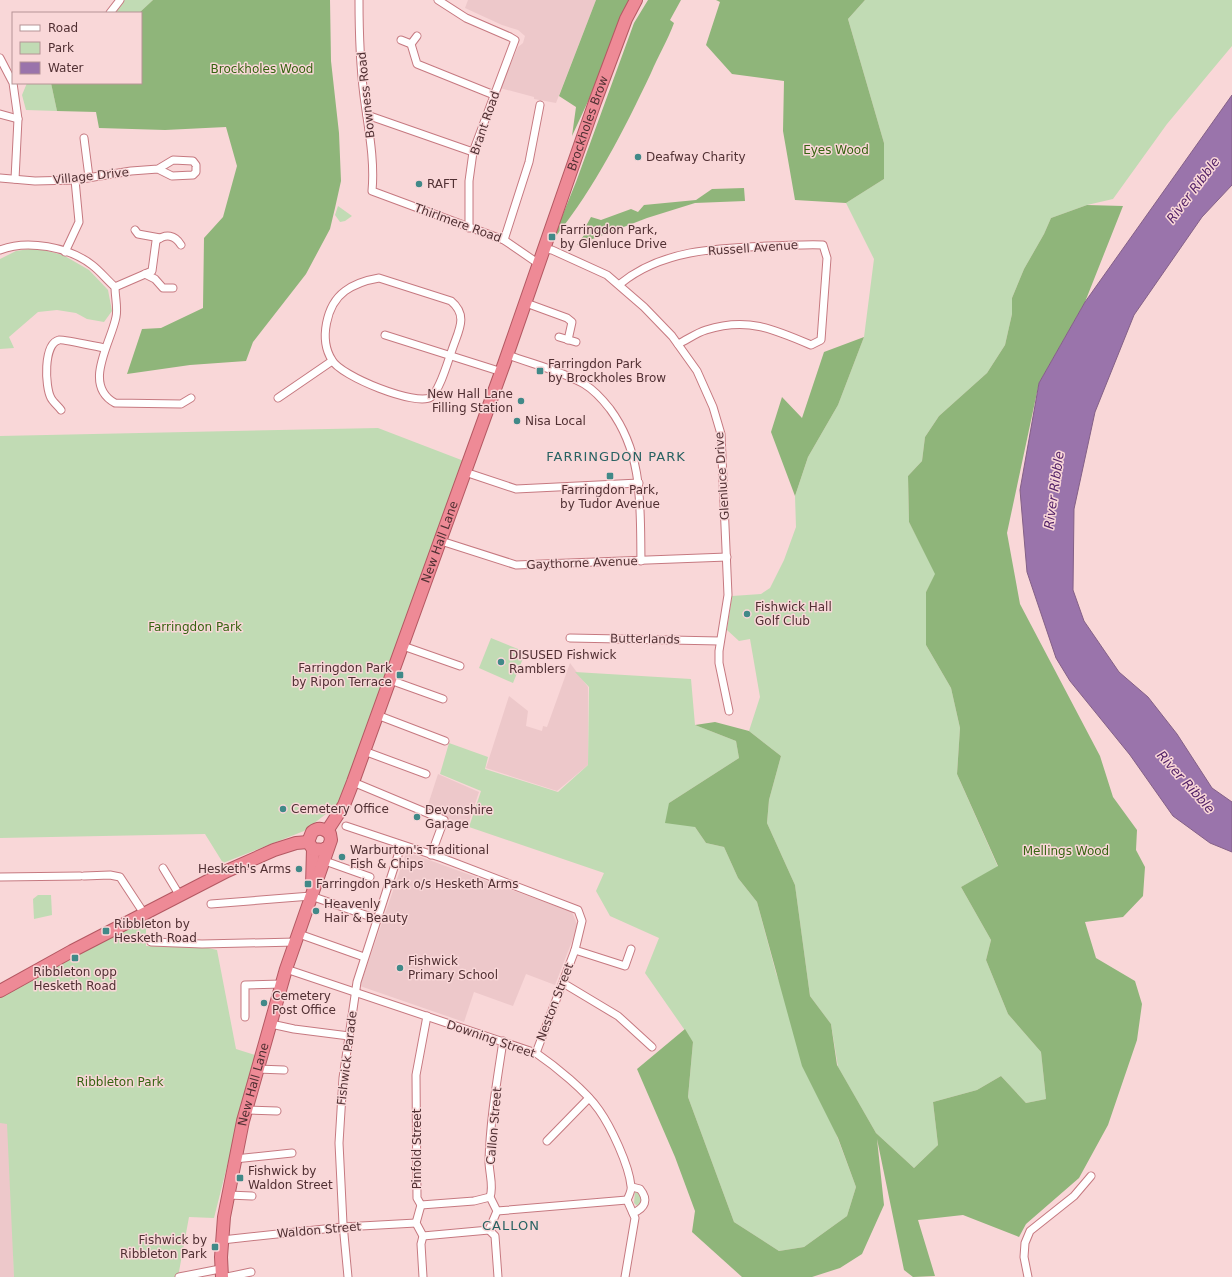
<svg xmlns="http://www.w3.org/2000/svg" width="1232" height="1277" font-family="'DejaVu Sans',sans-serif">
	<rect width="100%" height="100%" fill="#f9d7d8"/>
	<g fill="#edc8ca">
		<path d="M468 0H596L556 103 534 99V97L500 88 518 47 523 43 525 36 518 30 502 25 465 8Z"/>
		<path d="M570 663 588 687V765L557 791 486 768 509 696 528 711 526 726 542 731 543 726 547 727Z"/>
		<path d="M438 774 479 792 468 825 426 811Z"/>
		<path d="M406 853H410L572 912 577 924 576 931 555 985 526 974 513 1006 474 992 464 1022 360 986Z"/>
		<path d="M0 1122H10L14 1277H0Z"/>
	</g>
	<g fill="#c1dbb4">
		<path d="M124 0H153L139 13H114Z"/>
		<path d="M865 0H1232V46L1167 124 1113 199 1087 205 1051 218 1044 234 1024 269 1012 298V314L1005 345 987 373 939 416 925 437 922 461 908 476 909 522 936 574 926 592V645L951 688 960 728 957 774 998 867 961 887 991 940 986 960 1008 1014 1041 1052 1046 1099 1026 1103 1001 1076 977 1090 933 1102 938 1145 914 1168 876 1133 838 1067 831 1024 810 996 795 885 767 823 769 800 781 756 749 731 760 697 750 639 739 641 727 630 732 596 761 594 770 588 784 560 796 527 795 496 808 457 838 405 864 337 874 259 846 203 884 179V143L848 19Z"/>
		<path d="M27 83H51L57 111 26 110 22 95Z"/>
		<path d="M338 206 352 216 345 221 340 222 335 215Z"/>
		<path d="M36 248 63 255 89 270 108 290 112 311 104 322 87 319 76 313 57 310 38 312 9 337 14 348 0 349V259L16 251Z"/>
		<path d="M378 428 464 461 339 804 304 831 223 863 205 834 0 838V436Z"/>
		<path d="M491 638 523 651 524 656 513 683 479 668Z"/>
		<path d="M575 672 691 679 695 725 736 741 739 758 669 803 695 827 706 843 724 847 738 878 757 902 776 973 856 1187 847 1216 804 1247 779 1251 734 1222 688 1097 693 1042 645 973 659 938 610 916 596 891 604 873 469 827 481 791 440 774 449 743 488 757 485 769 558 792 588 765 589 687Z"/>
		<path d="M38 895H51L52 915 34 919 33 899Z"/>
		<path d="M146 919V946L204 947 217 950 236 1049 255 1055 214 1218 189 1217 178 1277H14L7 1124 0 1123V996L122 930Z"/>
		<path d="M638 1191 643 1201 639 1208 634 1203 635 1192Z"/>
	</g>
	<g fill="#8fb57a">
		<path d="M153 0H330L331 61 339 133 341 181 335 208 330 229 306 274 253 342 246 361 190 365 127 374 142 329 161 328 203 308 204 238 223 217 237 166 226 127 165 130 99 128 96 112 57 111 51 83H141V13H139Z"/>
		<path d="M596 0H637L626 19 572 136 576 107 559 96Z"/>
		<path d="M648 0H681L670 20 674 23C668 40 658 56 651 73 624 130 595 187 556 236L557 229 576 182 634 23Z"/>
		<path d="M716 0H865L848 19 884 143V179L846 203 795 200 783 131 784 81 732 74 706 45 720 2Z"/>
		<path d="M744 188 745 201 695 203 647 218 577 245 589 228 586 226 591 217 601 220 631 209 638 212 644 205 696 200 712 189Z"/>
		<path d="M1087 205 1123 206 1085 302 1039 383 1007 533 1020 604 1100 756 1113 797 1137 830 1136 850 1145 867 1143 896 1123 917 1085 922 1096 958 1135 981 1142 1004 1137 1040 1108 1125 1079 1178 1026 1224 1019 1237 963 1215 918 1220 935 1276 913 1277 904 1270 877 1139 884 1205 862 1254 840 1268 812 1277H742L692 1232 695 1211 675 1157 637 1069 685 1029 693 1042 688 1097 734 1222 779 1251 804 1247 847 1216 856 1187 838 1138 802 1066 757 902 738 878 724 847 706 843 695 827 665 823 669 803 739 758 736 741 695 725 715 722 749 731 781 756 769 800 767 823 795 885 810 996 831 1024 837 1065 876 1133 914 1168 938 1145 933 1102 977 1090 1001 1076 1026 1103 1046 1099 1041 1052 1008 1014 986 960 991 940 961 887 998 866 957 774 960 728 951 688 926 645V592L935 574 909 522 908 476 922 461 925 437 939 416 987 373 1005 345 1012 314V298L1024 269 1044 234 1051 218Z"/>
		<path d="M864 337 838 405 808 457 795 496 771 432 782 397 802 418 824 352Z"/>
	</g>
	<path fill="#9a74ab" stroke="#846087" d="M1232 95V185L1202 217 1134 315 1095 412 1074 509 1073 590 1084 621 1119 672 1148 697 1177 734 1212 788 1232 802V852L1210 843 1173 816 1130 755 1070 681 1056 658 1027 572 1020 490 1039 383 1085 302Z"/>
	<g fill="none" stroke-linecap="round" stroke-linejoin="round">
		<defs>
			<g id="minor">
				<path d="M359 0C359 32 360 64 364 96 368 127 375 159 372 191L504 240 539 264"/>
				<path d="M438 0 466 18 510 37 515 40 473 152 469 181V228"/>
				<path d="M110 13 120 0"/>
				<path d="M401 40 411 44 417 64 494 95"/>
				<path d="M411 44 417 36"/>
				<path d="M0 58 13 83 18 119 15 179"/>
				<path d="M0 114 18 119"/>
				<path d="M367 115 473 152"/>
				<path d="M84 138 89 177"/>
				<path d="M0 178 35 181 75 180 131 171 158 169 173 160 193 161 196 165V172L193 175 172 176 158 169"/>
				<path d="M135 230 138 234 160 238"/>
				<path d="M504 240 529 162 540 105"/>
				<path d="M545 249 552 250 607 275 644 307 672 336 697 371 713 407 721 434 728 595 719 651V663L729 711"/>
				<path d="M0 250C27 239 69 247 92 265 100 271 107 280 115 287 115 297 118 308 116 317 111 343 82 385 115 403L181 404 191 398"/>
				<path d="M65 252 79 222 75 180"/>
				<path d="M145 274 155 279 163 288H173"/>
				<path d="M379 278 451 301C469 316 458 331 452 350 448 361 440 390 431 397 417 407 340 376 332 360 319 340 326 305 345 291 356 283 367 280 379 278Z"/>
				<path d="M620 284C661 250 716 248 768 246 786 246 805 244 823 245L827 258 821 340 811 345C774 329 747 317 706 330 696 333 687 340 678 344"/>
				<path d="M115 287 152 271 156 241C166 233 175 235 181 245"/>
				<path d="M526 303 567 318 572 322 568 340"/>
				<path d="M385 335 502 372"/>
				<path d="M559 337 576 342"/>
				<path d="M508 355C532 364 562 371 584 384 594 390 603 400 610 409 644 455 640 507 641 561"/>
				<path d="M278 398 332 361"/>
				<path d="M61 410C58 406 53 402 51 398 45 387 43 344 59 340 62 339 98 347 105 348"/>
				<path d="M465 472 516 489 639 483"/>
				<path d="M441 541 516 565 727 557"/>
				<path d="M570 638 720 641"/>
				<path d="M403 646 460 666"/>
				<path d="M390 680 443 699"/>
				<path d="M377 715 445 741"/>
				<path d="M364 751 426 774"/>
				<path d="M353 782 444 820 431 855"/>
				<path d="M346 826 442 858 578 910 582 921 575 950 625 966 631 949"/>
				<path d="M325 861 370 877"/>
				<path d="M163 868 180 896"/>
				<path d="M84 876 110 875 120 877 145 915"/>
				<path d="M0 877 80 876"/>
				<path d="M211 904 311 896 377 919"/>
				<path d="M299 934 364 957"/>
				<path d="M151 942 202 944 296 942"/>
				<path d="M286 969 536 1053C555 1066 586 1091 599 1110 611 1127 629 1165 631 1186 632 1190 629 1196 627 1200"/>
				<path d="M563 983 618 1016 652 1047"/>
				<path d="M245 1017V985L282 984"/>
				<path d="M271 1024 294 1029 349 1036"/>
				<path d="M536 1053 575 950"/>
				<path d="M257 1069 284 1070"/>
				<path d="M246 1110 277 1111"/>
				<path d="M547 1141 589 1098"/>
				<path d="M235 1159 292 1153"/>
				<path d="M632 1187 640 1189C649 1200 645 1208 633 1213"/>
				<path d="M228 1195 252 1196"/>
				<path d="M421 1205 417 1198 416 1075 427 1016"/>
				<path d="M421 1205 416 1223 423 1236 421 1244 423 1277"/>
				<path d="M421 1205 474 1201 490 1197"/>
				<path d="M497 1211 627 1200"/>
				<path d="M489 1230 497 1211 490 1197C494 1186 489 1173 489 1161 490 1121 497 1081 503 1041"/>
				<path d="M489 1230 495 1236 498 1277"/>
				<path d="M423 1236 489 1230"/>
				<path d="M222 1240 343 1227 416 1223"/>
				<path d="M179 1277 220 1269"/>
				<path d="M227 1277 251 1272"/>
				<path d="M348 1277 343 1224 339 1143 343 1078 357 982 401 846"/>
				<path d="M625 1277 635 1218 627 1200"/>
				<path d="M1028 1277 1024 1257 1025 1243 1030 1231 1074 1196 1091 1176"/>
			</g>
			<g id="trunk">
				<path id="s1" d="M327 831 344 805 353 782 504 364 595 102 626 19 636 0"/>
				<path d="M312 885 313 849"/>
				<path d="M0 991 72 951 227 871 274 850 296 843 308 842"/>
				<path id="s2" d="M222 1277 221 1257 224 1217 243 1121 286 969 331 840 330 834C324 828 318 827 312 832L308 842 313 849 323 850 328 847"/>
			</g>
		</defs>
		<use href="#minor" stroke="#c67980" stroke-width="9"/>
		<use href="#trunk" stroke="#b45862" stroke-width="14"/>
		<use href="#minor" stroke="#fff" stroke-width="7"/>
		<use href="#trunk" stroke="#ee8a96" stroke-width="12"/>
	</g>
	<g fill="#418988" stroke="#f9d7d8" stroke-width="1.5">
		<circle cx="638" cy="157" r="4"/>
		<circle cx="419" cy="184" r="4"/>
		<rect x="548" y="233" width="8" height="8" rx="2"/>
		<rect x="536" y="367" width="8" height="8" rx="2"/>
		<circle cx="521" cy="401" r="4"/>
		<circle cx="517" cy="421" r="4"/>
		<rect x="606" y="472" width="8" height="8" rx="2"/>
		<circle cx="747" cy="614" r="4"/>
		<circle cx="501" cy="662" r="4"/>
		<rect x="396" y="671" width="8" height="8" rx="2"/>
		<circle cx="283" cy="809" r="4"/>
		<circle cx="417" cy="817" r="4"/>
		<circle cx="342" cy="857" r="4"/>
		<circle cx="299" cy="869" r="4"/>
		<rect x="304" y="880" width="8" height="8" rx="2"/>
		<circle cx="316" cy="911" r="4"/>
		<rect x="102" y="927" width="8" height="8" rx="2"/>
		<rect x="71" y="954" width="8" height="8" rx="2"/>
		<circle cx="400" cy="968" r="4"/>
		<circle cx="264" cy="1003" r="4"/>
		<rect x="236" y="1174" width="8" height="8" rx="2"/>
		<rect x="211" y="1243" width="8" height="8" rx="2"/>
	</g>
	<g text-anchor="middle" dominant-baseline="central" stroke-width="3" stroke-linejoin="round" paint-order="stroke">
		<g font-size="12" fill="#366411" stroke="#f9d7d8">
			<text x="262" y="69">Brockholes Wood</text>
			<text x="836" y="150">Eyes Wood</text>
			<text x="195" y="627">Farringdon Park</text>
			<text x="1066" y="851">Mellings Wood</text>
			<text x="120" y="1082">Ribbleton Park</text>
		</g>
		<g font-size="12" fill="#513033" stroke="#f9d7d8">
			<text transform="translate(366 95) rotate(-96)">Bowness Road</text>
			<text transform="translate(485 123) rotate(-71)">Brant Road</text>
			<text stroke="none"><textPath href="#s1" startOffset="755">Brockholes Brow</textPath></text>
			<text transform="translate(91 176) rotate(-6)">Village Drive</text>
			<text transform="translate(458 223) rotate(20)">Thirlmere Road</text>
			<text transform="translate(753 248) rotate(-4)">Russell Avenue</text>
			<text transform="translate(722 476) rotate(-94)">Glenluce Drive</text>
			<text stroke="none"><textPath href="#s1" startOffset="311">New Hall Lane</textPath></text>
			<text transform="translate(582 563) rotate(-2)">Gaythorne Avenue</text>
			<text transform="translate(645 639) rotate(1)">Butterlands</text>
			<text transform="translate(555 1002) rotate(-69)">Neston Street</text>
			<text transform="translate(491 1039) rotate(19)">Downing Street</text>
			<text transform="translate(347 1058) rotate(-83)">Fishwick Parade</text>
			<text stroke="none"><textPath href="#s2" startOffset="196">New Hall Lane</textPath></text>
			<text transform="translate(494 1126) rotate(-85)">Callon Street</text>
			<text transform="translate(417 1149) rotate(-90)">Pinfold Street</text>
			<text transform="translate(319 1230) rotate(-5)">Waldon Street</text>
		</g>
		<g font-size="12" fill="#513033" stroke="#f9d7d8" text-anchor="start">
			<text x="646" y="157">Deafway Charity</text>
			<text x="427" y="184">RAFT</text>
			<text x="560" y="230">Farringdon Park,<tspan x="560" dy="14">by Glenluce Drive</tspan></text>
			<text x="548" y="364">Farringdon Park<tspan x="548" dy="14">by Brockholes Brow</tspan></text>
			<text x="513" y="394" text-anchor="end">New Hall Lane<tspan x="513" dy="14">Filling Station</tspan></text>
			<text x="525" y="421">Nisa Local</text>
			<text x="610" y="490" text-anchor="middle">Farringdon Park,<tspan x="610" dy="14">by Tudor Avenue</tspan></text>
			<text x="755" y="607">Fishwick Hall<tspan x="755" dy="14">Golf Club</tspan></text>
			<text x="509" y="655">DISUSED Fishwick<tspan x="509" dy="14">Ramblers</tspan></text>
			<text x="392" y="668" text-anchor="end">Farringdon Park<tspan x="392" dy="14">by Ripon Terrace</tspan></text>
			<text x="291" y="809">Cemetery Office</text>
			<text x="425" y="810">Devonshire<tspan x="425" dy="14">Garage</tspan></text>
			<text x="350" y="850">Warburton's Traditional<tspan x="350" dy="14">Fish &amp; Chips</tspan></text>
			<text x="291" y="869" text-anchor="end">Hesketh's Arms</text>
			<text x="316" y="884">Farringdon Park o/s Hesketh Arms</text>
			<text x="324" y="904">Heavenly<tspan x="324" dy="14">Hair &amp; Beauty</tspan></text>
			<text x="114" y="924">Ribbleton by<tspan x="114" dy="14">Hesketh Road</tspan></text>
			<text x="408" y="961">Fishwick<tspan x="408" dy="14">Primary School</tspan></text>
			<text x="75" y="972" text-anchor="middle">Ribbleton opp<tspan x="75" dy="14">Hesketh Road</tspan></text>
			<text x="272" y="996">Cemetery<tspan x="272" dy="14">Post Office</tspan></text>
			<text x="248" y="1171">Fishwick by<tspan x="248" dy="14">Waldon Street</tspan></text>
			<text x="207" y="1240" text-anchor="end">Fishwick by<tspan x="207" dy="14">Ribbleton Park</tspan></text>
		</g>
		<g font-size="13" font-style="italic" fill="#552469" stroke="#f9d7d8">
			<text transform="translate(1193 190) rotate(-53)">River Ribble</text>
			<text transform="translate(1054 490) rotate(-82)">River Ribble</text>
			<text transform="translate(1186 782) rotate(48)">River Ribble</text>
		</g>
		<g font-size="13" letter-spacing="1" fill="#286262" stroke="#f9d7d8">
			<text x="616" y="456">FARRINGDON PARK</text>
			<text x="511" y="1225">CALLON</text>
		</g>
	</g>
	<rect x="12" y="12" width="130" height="72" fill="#f9d7d8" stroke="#b69496"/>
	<rect x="20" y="25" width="20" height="6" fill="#ffffff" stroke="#b69496"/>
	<text x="48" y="32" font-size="12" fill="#513033">Road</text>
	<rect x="20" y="42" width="20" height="12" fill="#c1dbb4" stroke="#b69496"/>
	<text x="48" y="52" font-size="12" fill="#513033">Park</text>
	<rect x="20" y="62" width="20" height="12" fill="#9a74ab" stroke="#b69496"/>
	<text x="48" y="72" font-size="12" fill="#513033">Water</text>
</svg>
